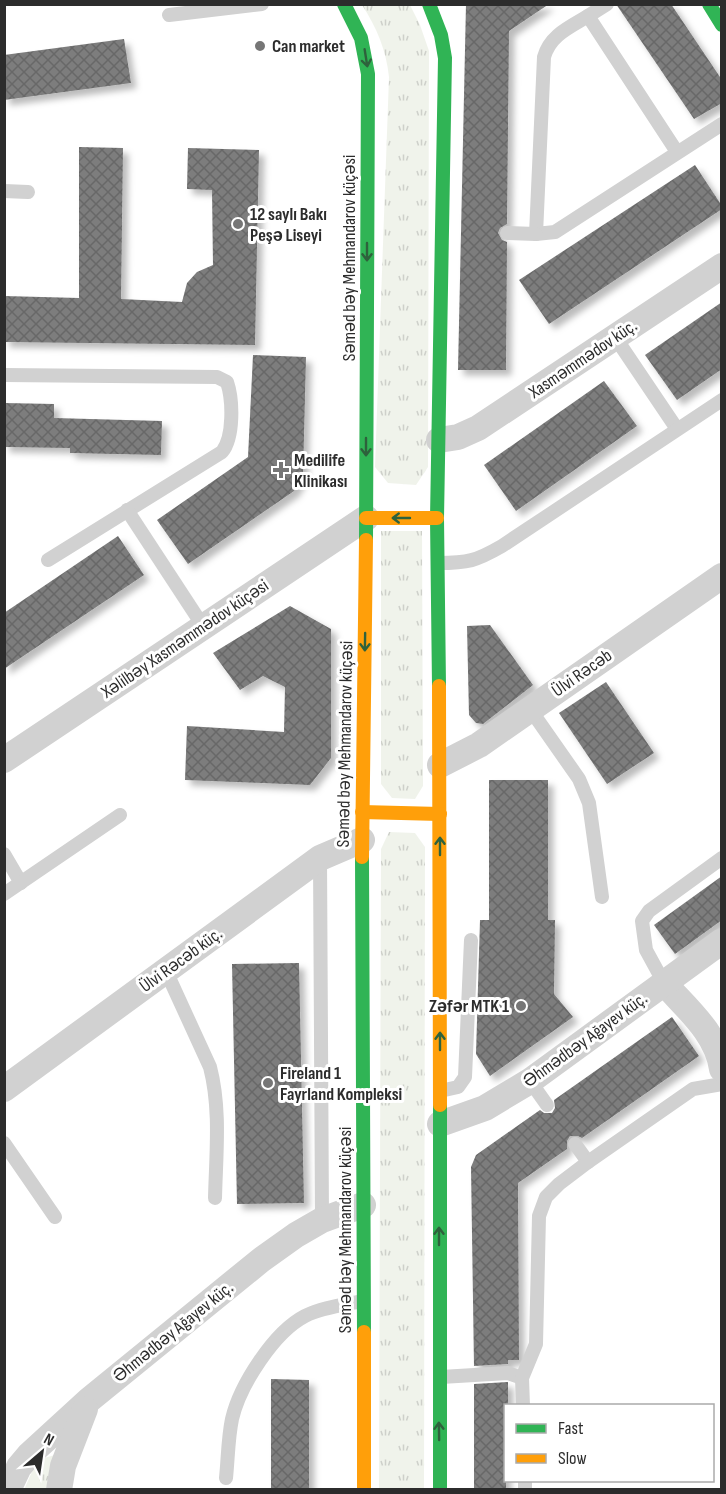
<svg xmlns="http://www.w3.org/2000/svg" width="726" height="1494" font-family="'Sofia Sans Condensed',sans-serif">
	<defs>
		<pattern id="park-tufts" width="24" height="20" patternUnits="userSpaceOnUse" patternTransform="scale(1.5)"><rect width="24" height="20" fill="#f0f3eb"/><path d="M3 7l-1-3M5 7V3M7 7l1-3M15 17l-1-3M17 17v-4M19 17l1-3" fill="none" stroke="#ced0ca"/></pattern>
		<pattern id="building-cross-hatch" width="8" height="8" patternUnits="userSpaceOnUse" patternTransform="scale(1.5)"><rect width="8" height="8" fill="#7d7d7d"/><path d="M0 0l8 8M0 8l8-8" fill="none" stroke="#676767"/></pattern>
		<filter id="shadow"><feDropShadow dx="5.5" dy="5.5" stdDeviation="3" flood-color="#0004"/></filter>
	</defs>
	<rect width="100%" height="100%" fill="#fff"/>
	<g fill="url(#park-tufts)">
		<path d="M362 5H410L420 25 429 51 428 467 416 485 388 483 375 467 389 77C386 50 377 28 362 5Z"/>
		<path d="M381 531H422L423 786 415 799 392 798 381 784Z"/>
		<path d="M389 832 415 833 425 847 424 1489 379 1490 381 849Z"/>
		<path d="M55 1455 46 1489 24 1490 37 1460Z"/>
	</g>
	<g fill="url(#building-cross-hatch)" filter="url(#shadow)">
		<path d="M466 4H549L509 31 507 224 500 228 498 233 502 240 507 242 506 370H458Z"/>
		<path d="M616 4H671L722 80V103L694 119Z"/>
		<path d="M124 39 131 83 4 100V55Z"/>
		<path d="M79 147 123 148 121 299 182 302 187 283 197 272 213 265 212 190 187 189 188 148 259 150 255 345 4 342V296L79 298Z"/>
		<path d="M695 165 722 206V209L549 324 519 280Z"/>
		<path d="M722 302V369L677 400 645 355Z"/>
		<path d="M253 355 306 357 303 475 294 491 188 564 157 520 248 457Z"/>
		<path d="M604 381 637 426 516 511 484 465Z"/>
		<path d="M4 403 54 404V418L162 421 161 455 70 453V448L4 447Z"/>
		<path d="M118 536 144 575 4 669V613Z"/>
		<path d="M290 606 331 629V758L310 785 185 780 187 726 284 732 285 687 263 676 240 690 213 653Z"/>
		<path d="M490 625 533 685 483 724 476 723 469 715 467 626Z"/>
		<path d="M606 682 654 753 607 784 559 713Z"/>
		<path d="M489 780H548V920H555L554 994 573 1017 490 1076 476 1054 480 920H489Z"/>
		<path d="M722 876V920L675 954 654 925Z"/>
		<path d="M299 963 304 1203 237 1204 232 964Z"/>
		<path d="M672 1017 699 1056 582 1138 578 1136H570L567 1141V1149L518 1183 519 1360H508V1364L474 1366 471 1167 476 1155 540 1110 544 1113H552L555 1108 554 1100Z"/>
		<path d="M271 1379 309 1380V1490H271Z"/>
		<path d="M508 1382V1406H506V1490H474V1384Z"/>
	</g>
	<g fill="none" stroke-linecap="round" stroke-linejoin="round">
		<g stroke="#d1d1d1" stroke-width="14">
			<path d="M169 15 262 4"/>
			<path d="M588 16 607 4"/>
			<path d="M677 152 588 16C570 27 550 35 544 57L536 234 555 232 722 124"/>
			<path d="M4 191 28 192"/>
			<path d="M507 233 536 234"/>
			<path d="M615 337 677 429"/>
			<path d="M4 375 217 377 227 382C233 400 234 437 222 452L48 560"/>
			<path d="M127 510 203 626"/>
			<path d="M438 563C468 563 476 561 502 546L722 400"/>
			<path d="M530 709 579 779 589 803 602 897"/>
			<path d="M4 854 21 883"/>
			<path d="M320 858 322 1220"/>
			<path d="M4 894 120 815"/>
			<path d="M166 971 210 1067C221 1109 216 1155 215 1198"/>
			<path d="M664 983 646 950 642 921 649 911 722 858"/>
			<path d="M530 1081 547 1105"/>
			<path d="M440 1091 458 1087 465 1077 471 940"/>
			<path d="M4 1143 55 1217"/>
			<path d="M575 1144 588 1162"/>
			<path d="M441 1377 508 1373 522 1378"/>
			<path d="M523 1406 522 1378 536 1344 539 1216 546 1197 559 1184 588 1162 693 1089 722 1084"/>
			<path d="M226 1478C228 1459 228 1438 232 1419 240 1385 274 1332 305 1316 323 1307 344 1305 363 1301"/>
			<path d="M525 1480V1490"/>
		</g>
		<g stroke="#d1d1d1" stroke-width="26">
			<path d="M439 440 458 437 478 428 722 266"/>
			<path d="M4 760 366 518"/>
			<path d="M440 765 479 745 722 576"/>
			<path d="M664 983C687 1009 717 1033 722 1069"/>
			<path d="M4 1089 320 858 362 840"/>
			<path d="M440 1124 485 1108 530 1081 722 941"/>
			<path d="M8 1490 19 1467 30 1454 89 1400 261 1260 296 1235 322 1220 363 1205"/>
			<path d="M59 1490 63 1466 85 1409"/>
		</g>
		<g stroke="#30b455" stroke-width="14">
			<path d="M344 4 361 38 368 74 366 540"/>
			<path d="M429 4 441 35 445 58 437 518 439 686"/>
			<path d="M709 4 722 25"/>
			<path d="M362 857 364 1332"/>
			<path d="M440 1105V1490"/>
		</g>
		<g stroke="#ff9f0a" stroke-width="14">
			<path d="M366 518H437"/>
			<path d="M439 686 440 1105"/>
			<path d="M362 812 440 814"/>
			<path d="M362 857 366 540"/>
			<path d="M364 1332V1490"/>
		</g>
	</g>
	<defs><path id="oneway-shaft" d="M-6 0H5M1.5-3L5.5 0L1.5 3" fill="none" stroke-width="1.6" stroke-linecap="round" stroke-linejoin="round" transform="scale(1.5)"/></defs>
	<g stroke="#2e623c">
		<use href="#oneway-shaft" transform="translate(366 58) rotate(81)"/>
		<use href="#oneway-shaft" transform="translate(367 252) rotate(90)"/>
		<use href="#oneway-shaft" transform="translate(366 447) rotate(90)"/>
		<use href="#oneway-shaft" transform="translate(401 518) rotate(180)"/>
		<use href="#oneway-shaft" transform="translate(365 642) rotate(91)"/>
		<use href="#oneway-shaft" transform="translate(440 846) rotate(-90)"/>
		<use href="#oneway-shaft" transform="translate(440 1041) rotate(-90)"/>
		<use href="#oneway-shaft" transform="translate(439 1236) rotate(-90)"/>
		<use href="#oneway-shaft" transform="translate(439 1431) rotate(-91)"/>
	</g>
	<g fill="#767676" stroke="#fff" stroke-width="2">
		<circle cx="260" cy="46" r="6"/>
		<circle cx="238" cy="224" r="6"/>
		<path d="M278 461h6v6h6v6h-6v6h-6v-6h-6v-6h6z"/>
		<circle cx="521" cy="1006" r="6"/>
		<circle cx="268" cy="1083" r="6"/>
	</g>
	<g text-anchor="middle" dominant-baseline="central" stroke-width="6" stroke-linejoin="round" paint-order="stroke">
		<g font-size="18" font-weight="bold" fill="#2c2c2c" stroke="#fff" text-anchor="start">
			<text x="272" y="46">Can market</text>
			<text x="250" y="214">12 saylı Bakı<tspan x="250" dy="21">Peşə Liseyi</tspan></text>
			<text x="294" y="460">Medilife<tspan x="294" dy="21">Klinikası</tspan></text>
			<text x="509" y="1006" text-anchor="end">Zəfər MTK 1</text>
			<text x="280" y="1073">Fireland 1<tspan x="280" dy="21">Fayrland Kompleksi</tspan></text>
		</g>
		<g font-size="18" fill="#2c2c2c" stroke="#fff">
			<text transform="translate(349 258) rotate(-90)">Səməd bəy Mehmandarov küçəsi</text>
			<text transform="translate(583 359) rotate(-34)">Xasməmmədov küç.</text>
			<text transform="translate(185 639) rotate(-34)">Xəlilbəy Xasməmmədov küçəsi</text>
			<text transform="translate(582 673) rotate(-35)">Ülvi Rəcəb</text>
			<text transform="translate(345 744) rotate(-89)">Səməd bəy Mehmandarov küçəsi</text>
			<text transform="translate(181 960) rotate(-36)">Ülvi Rəcəb küç.</text>
			<text transform="translate(585 1040) rotate(-36)">Əhmədbəy Ağayev küç.</text>
			<text transform="translate(345 1230) rotate(-90)">Səməd bəy Mehmandarov küçəsi</text>
			<text transform="translate(173 1332) rotate(-39)">Əhmədbəy Ağayev küç.</text>
		</g>
	</g>
	<rect width="726" height="1494" fill="none" stroke="#2c2c2c" stroke-width="12"/>
	<rect x="504" y="1404" width="210" height="78" fill="#ffffff" stroke="#ababab" stroke-width="1.5"/>
	<rect x="516" y="1424" width="30" height="9" fill="#30b455" stroke="#ababab" stroke-width="1.5"/>
	<text x="558" y="1434" font-size="18" fill="#2c2c2c">Fast</text>
	<rect x="516" y="1454" width="30" height="9" fill="#ff9f0a" stroke="#ababab" stroke-width="1.5"/>
	<text x="558" y="1464" font-size="18" fill="#2c2c2c">Slow</text>
	<g transform="translate(42 1452) rotate(29)" stroke="#ffffff" stroke-width="4.5" paint-order="stroke">
	<path d="M0-4.5L10 22L0 15L-10 22Z" fill="#2c2c2c"/>
	<text y="-9" font-size="16" font-weight="bold" text-anchor="middle" fill="#2c2c2c">N</text>
	</g>
</svg>
